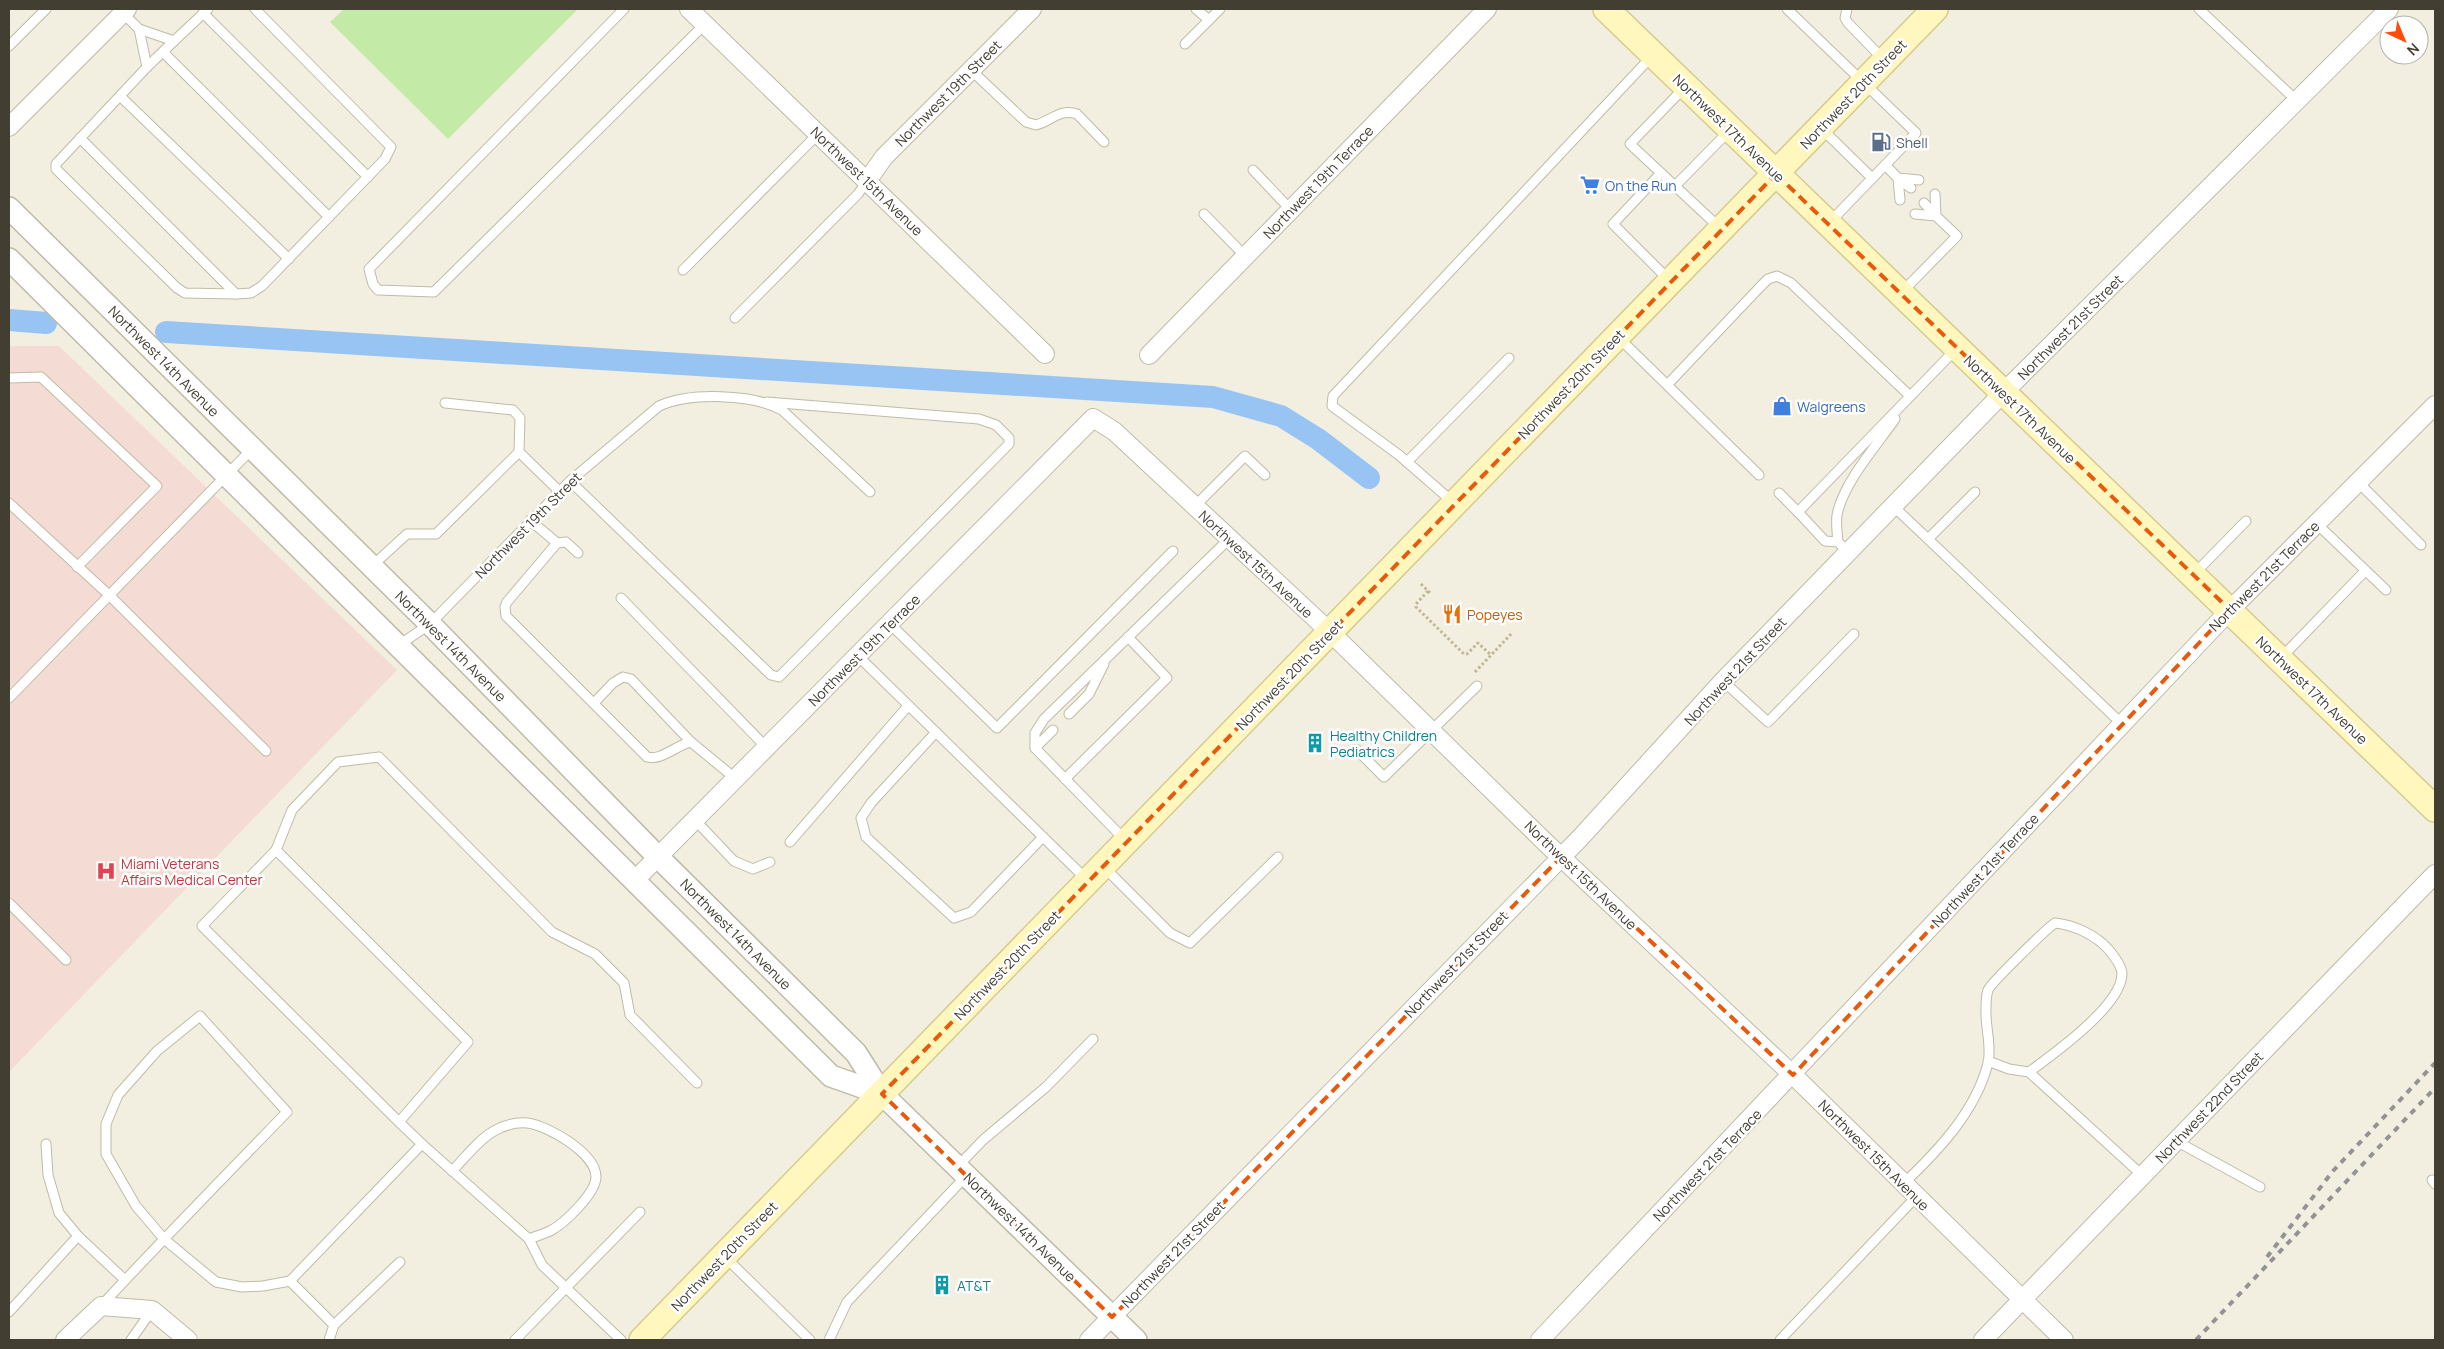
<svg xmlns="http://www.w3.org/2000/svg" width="2444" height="1349" font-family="Manrope,sans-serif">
	<rect width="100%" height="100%" fill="#f2efe1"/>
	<path fill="#f4dbd3" d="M9 346H59L397 670 9 1072Z"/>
	<path fill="#c3eaa6" d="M344 9H578L448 139 330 22Z"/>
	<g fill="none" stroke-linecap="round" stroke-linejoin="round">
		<g stroke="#98c4f4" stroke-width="22">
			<path d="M9 320 46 323"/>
			<path d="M166 332 1213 397 1281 416 1318 439 1369 478"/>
		</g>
		<defs>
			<g id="service">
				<path d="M624 9 369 269 373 284 378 290 434 292 705 24"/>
				<path d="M1787 9 1916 133 1829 223"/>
				<path d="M1847 9 1845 18 1848 23 1884 60"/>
				<path d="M2199 9 2297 101"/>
				<path d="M123 13 139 29 174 41 208 9"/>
				<path d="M203 13 368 177"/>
				<path d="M1209 20 1220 9"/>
				<path d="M139 29 147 67 56 164V169L177 288 185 293 236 294 251 293 262 286 385 159 391 147 255 9"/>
				<path d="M1185 44 1209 20 1196 9"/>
				<path d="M9 46 46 9"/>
				<path d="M163 52 329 217"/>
				<path d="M147 67 174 41"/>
				<path d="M971 70 1026 122 1036 125C1051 121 1060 108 1077 114L1104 142"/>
				<path d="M1684 88 1630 144 1721 229"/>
				<path d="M120 96 289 259"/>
				<path d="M1822 129 1872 178"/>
				<path d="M80 138 236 294"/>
				<path d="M1885 165 1898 178 1919 180"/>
				<path d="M1253 170 1291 210"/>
				<path d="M1661 173 1613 224 1669 280"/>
				<path d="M1898 178 1900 200"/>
				<path d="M1898 179 1911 188"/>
				<path d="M1675 186 1730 130"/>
				<path d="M1924 203 1936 216"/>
				<path d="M1204 214 1246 257"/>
				<path d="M1915 214 1936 216"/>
				<path d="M683 270 818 134"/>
				<path d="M1902 292 1957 236 1936 216 1935 194"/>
				<path d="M735 318 858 194 867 181"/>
				<path d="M1618 337 1759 475"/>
				<path d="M9 378 41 377 157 486 77 567"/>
				<path d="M1668 384 1760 287 1768 279 1777 276 1791 283 1910 396"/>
				<path d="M445 403 513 410 520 418 519 452 559 491"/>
				<path d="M1407 462 1509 358"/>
				<path d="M570 481 771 675 779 677 1009 444V438L996 425 979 419 767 402"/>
				<path d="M2358 482 2421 545"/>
				<path d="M1779 493 1798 512"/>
				<path d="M9 503 109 595 266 751"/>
				<path d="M1454 503 1399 455 1332 406 1333 396 1651 57"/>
				<path d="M1893 506 1928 539 1975 492"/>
				<path d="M1194 507 1245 456 1265 475"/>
				<path d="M530 520 557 543"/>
				<path d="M2316 523 2386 590"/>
				<path d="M1928 539 2122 724"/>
				<path d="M1838 542C1837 533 1836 523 1837 515 1843 483 1877 445 1895 419"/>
				<path d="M1848 552 1838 542 1825 541 1798 512 1957 348"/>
				<path d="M578 553 566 542 557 543 507 602 505 607 506 616 647 757C662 761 676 745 691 742L736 779"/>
				<path d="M372 566 407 534H436L519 452"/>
				<path d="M2194 574 2246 521"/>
				<path d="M621 598 767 748"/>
				<path d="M890 624 997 728 1173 551"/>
				<path d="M399 645 430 624 570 481 659 406C691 392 752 394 782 410L870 492"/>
				<path d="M858 656 1086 879"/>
				<path d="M2280 659 2365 571"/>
				<path d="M1723 681 1768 722 1854 634"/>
				<path d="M9 698 252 449"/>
				<path d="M594 703 613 683 623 677 631 679 691 742"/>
				<path d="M1069 714 1089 694 1104 664"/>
				<path d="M936 732 871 803 861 818 866 837 954 918 971 912 1043 837"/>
				<path d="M1035 748 1053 730"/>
				<path d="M1356 749 1384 777 1477 686"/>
				<path d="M1065 779 1167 678 1128 637"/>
				<path d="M695 820 734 861 753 869 770 862"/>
				<path d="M1126 841 1035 748V733L1044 719 1229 539"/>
				<path d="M790 842 908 706"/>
				<path d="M276 850 292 810 338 762 379 757 552 932 595 954 624 983 630 1015 697 1083"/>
				<path d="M1103 866 1170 933 1190 943 1278 857"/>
				<path d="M9 903 66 960"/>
				<path d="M2029 1072 2142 1175"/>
				<path d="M399 1122 468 1042 276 850 202 926 399 1122 422 1144"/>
				<path d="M2176 1141 2260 1187"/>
				<path d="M46 1144 48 1175 59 1213 78 1236"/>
				<path d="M958 1166 983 1140 1046 1087 1093 1039"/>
				<path d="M452 1171C465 1158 478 1140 494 1131 503 1126 516 1122 527 1123 547 1125 596 1153 596 1177 596 1193 564 1224 550 1231 544 1234 536 1236 529 1239"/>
				<path d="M2432 1180 2435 1184"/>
				<path d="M1903 1184C1938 1151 1976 1111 1988 1063 1992 1046 1985 1027 1986 1009 1986 1004 1986 996 1988 990 1991 983 2046 929 2055 923 2074 925 2096 935 2109 950 2114 956 2121 965 2122 973 2123 1005 2052 1055 2029 1072L2009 1069 1988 1061"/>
				<path d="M724 1256 810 1340"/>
				<path d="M101 1306C162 1240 225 1176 287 1112L200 1016 157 1051 118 1095 106 1124V1154L136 1206 164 1239 216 1282 242 1287 263 1286 290 1281"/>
				<path d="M9 1312 78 1236 125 1280"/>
				<path d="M334 1325 400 1262"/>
				<path d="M131 1340 152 1310"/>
				<path d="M329 1340 334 1325 290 1281 422 1144 529 1239 542 1265 621 1340"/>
				<path d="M515 1340 640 1212"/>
				<path d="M829 1340 847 1302 967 1175"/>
				<path d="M1780 1340 1916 1197"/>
			</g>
			<g id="minor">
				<path d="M689 9 1045 354"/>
				<path d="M9 127 127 9"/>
				<path d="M867 181 884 157 1032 9"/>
				<path d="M1149 355 1487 9"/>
				<path d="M634 881 1093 418 1114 431 1330 632 1546 843 1793 1075 2064 1340"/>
				<path d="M65 1340 101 1306 152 1310 188 1340"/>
				<path d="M1089 1340 1581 837 1723 681 2003 393 2389 9"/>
				<path d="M1540 1340 2230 610 2435 405"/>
				<path d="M1983 1340 2435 874"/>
			</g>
			<g id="tertiary">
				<path d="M9 208 430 624 658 857 856 1053 882 1094 1136 1340"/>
				<path d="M9 259 831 1076 882 1094"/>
			</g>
			<g id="secondary">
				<path d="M1606 9 2435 809"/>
				<path d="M642 1340 1935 9"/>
			</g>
		</defs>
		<use href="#service" stroke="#c0bba6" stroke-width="11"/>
		<use href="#minor" stroke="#c0bba6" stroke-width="20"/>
		<use href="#tertiary" stroke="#c0bba6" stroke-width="24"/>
		<use href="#secondary" stroke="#d5cb8d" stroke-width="28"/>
		<g stroke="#c0b694" stroke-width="3" stroke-dasharray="2.5 2.5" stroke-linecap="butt">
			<path d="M1421 584 1430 593"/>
			<path d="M1428 591 1416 604V607L1464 654H1467L1478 643 1491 655"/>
			<path d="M1475 672 1512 633"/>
		</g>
		<use href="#service" stroke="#fff" stroke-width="9"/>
		<use href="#minor" stroke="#fff" stroke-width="18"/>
		<use href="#tertiary" stroke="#fff" stroke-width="21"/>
		<use href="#secondary" stroke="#fff7be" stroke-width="25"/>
		<g stroke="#939393" stroke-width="4" stroke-dasharray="6 6" stroke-linecap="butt">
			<path d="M2267 1257 2333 1171 2435 1063"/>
			<path d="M2196 1340 2435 1088"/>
		</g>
	</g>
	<path fill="none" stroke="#e8590c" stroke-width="4" stroke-dasharray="10 6" stroke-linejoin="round" d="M1776 174 2230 610 1793 1075 1561 857 1112 1317 882 1094Z"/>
	<defs>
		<symbol id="fuel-bare" viewBox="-9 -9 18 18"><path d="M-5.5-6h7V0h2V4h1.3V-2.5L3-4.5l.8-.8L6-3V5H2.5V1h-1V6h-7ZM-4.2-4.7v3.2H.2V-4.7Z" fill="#5c6f8a" stroke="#fff" stroke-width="2.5" paint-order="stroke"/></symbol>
		<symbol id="supermarket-bare" viewBox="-9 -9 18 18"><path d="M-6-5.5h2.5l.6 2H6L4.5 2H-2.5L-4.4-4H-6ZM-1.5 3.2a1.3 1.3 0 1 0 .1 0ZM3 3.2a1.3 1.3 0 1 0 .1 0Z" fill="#3f7fe0" stroke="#fff" stroke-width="2.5" paint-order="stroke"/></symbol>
		<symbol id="shop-bare" viewBox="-9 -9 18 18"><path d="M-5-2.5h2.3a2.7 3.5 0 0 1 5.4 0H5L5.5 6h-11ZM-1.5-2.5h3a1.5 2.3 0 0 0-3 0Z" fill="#3f7fe0" stroke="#fff" stroke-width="2.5" paint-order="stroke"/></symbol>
		<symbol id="restaurant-bare" viewBox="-9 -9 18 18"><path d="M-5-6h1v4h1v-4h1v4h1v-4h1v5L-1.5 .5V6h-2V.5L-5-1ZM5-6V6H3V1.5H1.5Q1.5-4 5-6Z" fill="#e8710a" stroke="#fff" stroke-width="2.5" paint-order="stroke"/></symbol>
		<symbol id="building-bare" viewBox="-9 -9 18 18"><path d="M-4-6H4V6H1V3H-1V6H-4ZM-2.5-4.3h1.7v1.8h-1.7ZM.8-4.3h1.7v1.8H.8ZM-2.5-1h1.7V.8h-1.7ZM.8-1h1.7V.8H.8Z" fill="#0f9aa8" stroke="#fff" stroke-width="2.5" paint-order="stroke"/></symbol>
		<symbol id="hospital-bare" viewBox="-9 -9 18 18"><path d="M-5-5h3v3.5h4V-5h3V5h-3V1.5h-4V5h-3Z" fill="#e0444e" stroke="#fff" stroke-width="2.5" paint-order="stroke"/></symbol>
	</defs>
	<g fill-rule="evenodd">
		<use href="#fuel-bare" x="1867" y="128" width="28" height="28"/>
		<use href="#supermarket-bare" x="1576" y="171" width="28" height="28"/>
		<use href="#shop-bare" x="1768" y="392" width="28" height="28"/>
		<use href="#restaurant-bare" x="1438" y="600" width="28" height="28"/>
		<use href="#building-bare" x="1301" y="729" width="28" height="28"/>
		<use href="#hospital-bare" x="92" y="857" width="28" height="28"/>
		<use href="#building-bare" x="928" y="1271" width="28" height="28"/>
	</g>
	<g text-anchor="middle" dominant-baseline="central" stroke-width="5" stroke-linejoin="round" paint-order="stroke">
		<g font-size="14" fill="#433e32" stroke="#fff">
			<text transform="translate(948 93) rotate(-45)">Northwest 19th Street</text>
			<text transform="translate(1853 94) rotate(-46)">Northwest 20th Street</text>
			<text transform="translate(1729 128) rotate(44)">Northwest 17th Avenue</text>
			<text transform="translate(867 181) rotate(44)">Northwest 15th Avenue</text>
			<text transform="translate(1318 182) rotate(-46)">Northwest 19th Terrace</text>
			<text transform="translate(2070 327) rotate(-45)">Northwest 21st Street</text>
			<text transform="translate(164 361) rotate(45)">Northwest 14th Avenue</text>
			<text transform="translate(1571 384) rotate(-46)">Northwest 20th Street</text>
			<text transform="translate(2020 409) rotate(44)">Northwest 17th Avenue</text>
			<text transform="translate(528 525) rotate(-45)">Northwest 19th Street</text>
			<text transform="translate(1256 564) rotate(43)">Northwest 15th Avenue</text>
			<text transform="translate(2264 576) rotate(-45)">Northwest 21st Terrace</text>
			<text transform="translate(451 646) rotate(45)">Northwest 14th Avenue</text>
			<text transform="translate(864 650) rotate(-45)">Northwest 19th Terrace</text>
			<text transform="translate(1735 671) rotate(-47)">Northwest 21st Street</text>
			<text transform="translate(1289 675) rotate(-46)">Northwest 20th Street</text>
			<text transform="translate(2312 690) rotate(44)">Northwest 17th Avenue</text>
			<text transform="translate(1985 870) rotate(-47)">Northwest 21st Terrace</text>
			<text transform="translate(1581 875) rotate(44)">Northwest 15th Avenue</text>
			<text transform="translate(736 934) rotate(45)">Northwest 14th Avenue</text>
			<text transform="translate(1456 964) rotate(-46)">Northwest 21st Street</text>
			<text transform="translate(1007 965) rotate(-46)">Northwest 20th Street</text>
			<text transform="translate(2209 1107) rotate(-46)">Northwest 22nd Street</text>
			<text transform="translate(1874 1155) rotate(45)">Northwest 15th Avenue</text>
			<text transform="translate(1707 1165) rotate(-46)">Northwest 21st Terrace</text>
			<text transform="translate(1020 1227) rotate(44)">Northwest 14th Avenue</text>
			<text transform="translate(1173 1254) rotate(-46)">Northwest 21st Street</text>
			<text transform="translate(724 1256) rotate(-46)">Northwest 20th Street</text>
		</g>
		<g font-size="14" fill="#4e5e75" stroke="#fff" text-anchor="start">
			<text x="1896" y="142">Shell</text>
		</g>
		<g font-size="14" fill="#366cbe" stroke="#fff" text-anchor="start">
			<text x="1605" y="185">On the Run</text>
			<text x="1797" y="406">Walgreens</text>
		</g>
		<g font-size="14" fill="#c56008" stroke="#fff" text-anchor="start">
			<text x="1467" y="614">Popeyes</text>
		</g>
		<g font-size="14" fill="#0d838f" stroke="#fff" text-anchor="start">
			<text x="1330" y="735">Healthy Children<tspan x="1330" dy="16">Pediatrics</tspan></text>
			<text x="957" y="1285">AT&amp;T</text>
		</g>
		<g font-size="14" fill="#be3a42" stroke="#fff" text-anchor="start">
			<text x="121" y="863">Miami Veterans<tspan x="121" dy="16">Affairs Medical Center</tspan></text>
		</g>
	</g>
	<rect width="2444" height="1349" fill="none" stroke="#433e32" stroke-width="20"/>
	<g transform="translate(2404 40) rotate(136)"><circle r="24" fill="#ffffff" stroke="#b4b2ad"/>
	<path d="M0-4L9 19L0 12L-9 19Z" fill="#ff4c0b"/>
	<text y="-8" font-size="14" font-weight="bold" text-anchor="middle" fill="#433e32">N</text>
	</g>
</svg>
